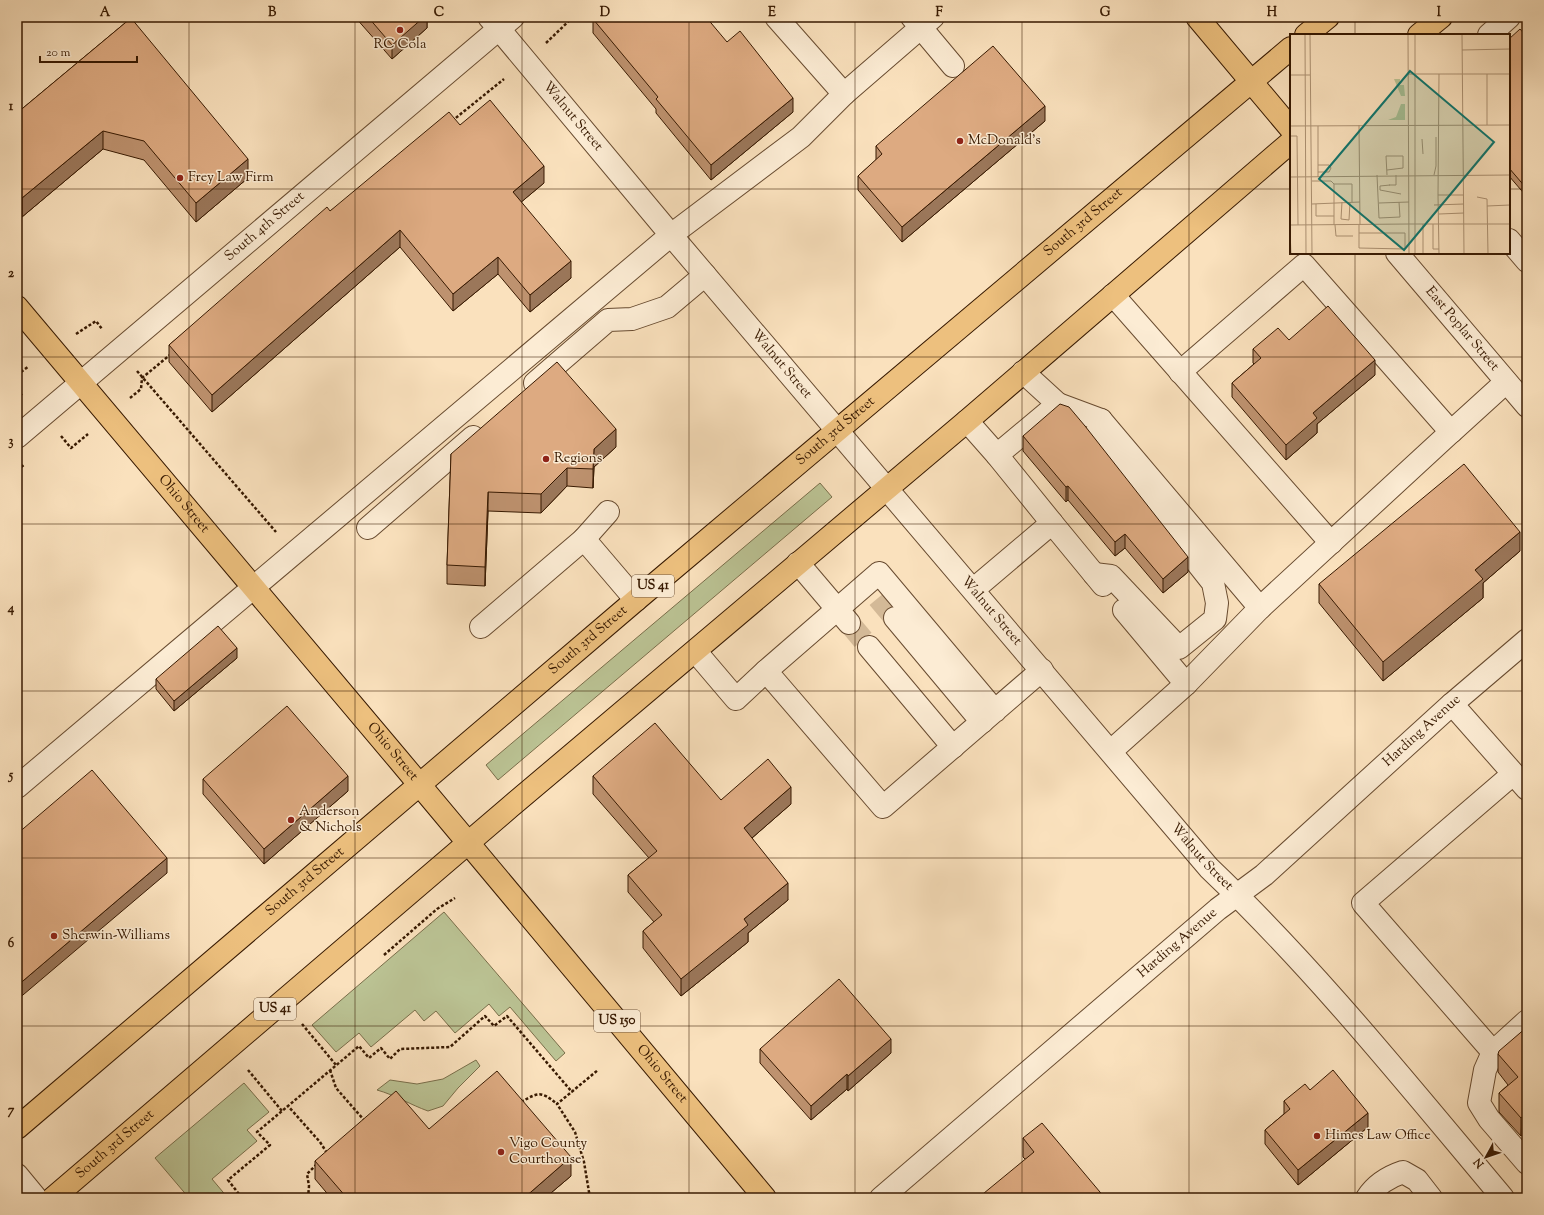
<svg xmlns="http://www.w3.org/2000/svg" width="1544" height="1215" font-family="'Sorts Mill Goudy',serif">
	<rect width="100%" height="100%" fill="#fae1bd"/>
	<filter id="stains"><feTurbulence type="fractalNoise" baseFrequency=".005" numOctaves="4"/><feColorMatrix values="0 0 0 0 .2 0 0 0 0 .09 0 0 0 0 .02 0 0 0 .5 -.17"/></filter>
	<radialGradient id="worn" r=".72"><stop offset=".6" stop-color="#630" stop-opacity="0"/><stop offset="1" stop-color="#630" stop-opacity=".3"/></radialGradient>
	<g fill="#bbc394" stroke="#796e4a">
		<path d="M820 483 832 497 498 780 486 765Z"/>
		<path d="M444 912 565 1053 556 1061 510 1007 499 1016 489 1004 455 1033 436 1011 424 1021 415 1010 371 1047 359 1033 336 1052 312 1025Z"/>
		<path d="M476 1060 480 1066 458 1088 443 1106 428 1111C411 1105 395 1095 377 1090L390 1080 417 1084 443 1079Z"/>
		<path d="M244 1083 269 1112 247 1130 257 1141 212 1179 228 1198H189L155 1158Z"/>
	</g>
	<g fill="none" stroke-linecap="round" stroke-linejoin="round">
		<g stroke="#d3b997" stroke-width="22" stroke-dasharray="22 11" stroke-linecap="butt">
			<path d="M878 598 895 618"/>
			<path d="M849 623 869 647"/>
		</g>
		<defs>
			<g id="minor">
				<path id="s1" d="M489 17 671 235 1209 868C1316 970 1408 1085 1503 1198"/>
				<path d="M776 17 844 94 933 17"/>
				<path d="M912 17 953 66"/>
				<path d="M1489 35 1509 17"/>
				<path d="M1509 240 1527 261"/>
				<path id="s2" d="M1397 253 1527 406"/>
				<path d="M1113 295 1331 543"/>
				<path d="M1023 372 1058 404 1101 420 1260 608"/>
				<path d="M535 383 608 320 632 319 667 307 705 275"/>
				<path d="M967 421 997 455 1052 523"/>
				<path d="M1451 432 1506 382"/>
				<path id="s3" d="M17 437 513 17"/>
				<path d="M997 455 1058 404"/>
				<path d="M368 528 473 437"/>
				<path d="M584 539 636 600"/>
				<path d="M798 563 849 623"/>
				<path d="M1094 574 1111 576 1179 648 1215 619 1217 603 1213 583 1096 435 1101 420"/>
				<path d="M974 589 1052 523 1103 585"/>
				<path d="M1124 610 1186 684"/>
				<path d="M895 618 982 722"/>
				<path d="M481 627 584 539 608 512"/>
				<path d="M869 647 953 747"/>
				<path d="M696 652 736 699 766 671"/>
				<path d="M1452 704 1527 789"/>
				<path d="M995 711 879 573 766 671 883 807 1042 670"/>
				<path d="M1111 751 1186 684 1260 608 1451 432 1304 265 1180 372"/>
				<path d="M1513 774 1363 903 1493 1052 1527 1021"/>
				<path d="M17 787 671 235 801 137 844 94"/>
				<path d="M1493 1052 1485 1070 1479 1103 1489 1119 1527 1163"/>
				<path d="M17 1175 36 1198"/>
				<path id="s4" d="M881 1198 1218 909 1264 875 1452 704 1527 640"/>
				<path d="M1367 1198C1376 1184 1388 1177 1403 1172L1417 1180 1431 1198"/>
			</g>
			<g id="major">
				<path d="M1197 17 1291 129"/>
				<path id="s5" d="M17 307 398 759 765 1198"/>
			</g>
			<g id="highway">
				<path d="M1306 35 1328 17"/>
				<path d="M1419 35 1441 17"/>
				<path id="s6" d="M17 1128 636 600 1291 48"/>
				<path id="s7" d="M53 1198 510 807 967 421 1291 142"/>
			</g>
		</defs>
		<use href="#minor" stroke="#684b30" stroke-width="24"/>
		<use href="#major" stroke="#371901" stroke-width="24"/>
		<use href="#highway" stroke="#371901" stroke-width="24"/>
		<g stroke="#371901" stroke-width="2.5" stroke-dasharray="3 2" stroke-linecap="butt">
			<path d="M546 43 573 17"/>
			<path d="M452 121 504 79"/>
			<path d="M76 334 96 321 102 329"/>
			<path d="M137 371 276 532"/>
			<path d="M17 375 29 366"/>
			<path d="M17 389 23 397"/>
			<path d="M130 398 141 389 142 378 171 354"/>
			<path d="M61 436 71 448 88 434"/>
			<path d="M17 470 24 465"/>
			<path d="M384 955 437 909 455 898"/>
			<path d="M302 1024 336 1065"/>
			<path d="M248 1070 282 1111"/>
			<path d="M330 1070 336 1088 364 1120"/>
			<path d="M521 1102C539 1092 541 1091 557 1104"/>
			<path d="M327 1153 320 1142 288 1106 359 1046 369 1058 381 1048 390 1059 400 1049 450 1047 485 1016 494 1026 507 1016 572 1092"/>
			<path d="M242 1198 228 1180 270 1145 257 1132 288 1106"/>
			<path d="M308 1198 309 1186 307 1174 317 1164"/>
			<path d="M590 1198 584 1162 575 1132 557 1104 598 1070"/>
		</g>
		<use href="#minor" stroke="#fcecd4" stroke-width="22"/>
		<use href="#major" stroke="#edc07e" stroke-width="22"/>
		<use href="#highway" stroke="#edc07e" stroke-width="22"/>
	</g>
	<g fill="#be926f" stroke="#371901">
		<path d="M355 17H427V28L392 59Z"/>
		<path d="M131 18 248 178 196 222 144 160 103 149 22 217 17 211V113Z"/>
		<path d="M593 19 727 42 793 112 711 180 656 113V109L593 33Z"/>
		<path d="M1527 37V197L1509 176V39Z"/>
		<path d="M1045 121 902 242 858 190V176L876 160V146Z"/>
		<path d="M460 125 544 183 521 202 571 278 530 312 498 274 453 311 400 247 212 412 169 362V345L330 211Z"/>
		<path d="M1289 340 1375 375 1317 424V433L1286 460 1232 397V383L1254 364 1253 363V349Z"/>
		<path d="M1023 436 1188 572 1163 593 1125 548 1115 556 1068 500 1066 502 1023 451Z"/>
		<path d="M616 447 594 467 593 488 567 486 541 513 488 511 485 586 447 584V565L451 454Z"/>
		<path d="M1520 551 1483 583V598L1383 681 1319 603V584Z"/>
		<path d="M237 658 174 711 156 689V679Z"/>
		<path d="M593 776 721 800 791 804 752 838 788 900 748 933V942L681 996 643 948V931L654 922 628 892V875L649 858 593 794Z"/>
		<path d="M203 779 348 791 264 864 203 794Z"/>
		<path d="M1527 1027 1521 1136 1499 1112V1093L1508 1085 1498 1072V1054Z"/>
		<path d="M760 1049 891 1053 848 1091 847 1089 811 1120 760 1063Z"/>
		<path d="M1310 1090 1368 1127 1298 1185 1265 1144V1130L1284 1114V1101Z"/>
		<path d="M429 1129 571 1176 545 1198H331L315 1179V1161Z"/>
		<path d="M1023 1138 1105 1198 1025 1159 1023 1157Z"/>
	</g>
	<g fill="#9b775a" stroke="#371901">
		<path d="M421 17H427V28L392 59V45Z"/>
		<path d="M793 98V112L711 180V165Z"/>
		<path d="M1045 106V121L902 242V227Z"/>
		<path d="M103 131V149L22 217V198Z"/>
		<path d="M248 159V178L196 222V203Z"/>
		<path d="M544 166V183L513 209V192Z"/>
		<path d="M400 230V247L212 412V395Z"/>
		<path d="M498 257V274L453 311V294Z"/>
		<path d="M571 261V278L530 312V295Z"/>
		<path d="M1375 360V375L1317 424V433L1286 460V445L1313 413Z"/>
		<path d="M616 429V447L594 467 593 488V469L594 449Z"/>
		<path d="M567 468V486L541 513V494Z"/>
		<path d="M1068 486V500L1066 502V487Z"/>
		<path d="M488 492V511L485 586V567Z"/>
		<path d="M1520 532V551L1483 583V598L1383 681V662L1475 570Z"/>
		<path d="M1125 534V548L1115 556V542Z"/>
		<path d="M1188 557V572L1163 593V579Z"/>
		<path d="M237 648V658L174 711V701Z"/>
		<path d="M348 776V791L264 864V849Z"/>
		<path d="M791 787V804L744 845V828Z"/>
		<path d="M167 858V873L17 1000V986Z"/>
		<path d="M788 883V900L748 933V942L681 996V979L744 919Z"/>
		<path d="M891 1039V1053L848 1091V1076Z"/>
		<path d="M847 1074V1089L811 1120V1106Z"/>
		<path d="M1527 1112V1131L1521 1136V1118Z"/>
		<path d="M1368 1113V1127L1298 1185V1170Z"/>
		<path d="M571 1157V1176L545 1198H524Z"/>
	</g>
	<g fill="#ddaa81" stroke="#371901">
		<path d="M368 17H424L392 45Z"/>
		<path d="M594 17H706L727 42 740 31 793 98 711 165 656 99 658 97 593 19Z"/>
		<path d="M131 18 248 159 196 203 144 141 103 131 22 198 17 192V113Z"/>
		<path d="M1520 29 1527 37V189L1509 168V39Z"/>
		<path d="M993 46 1045 106 902 227 858 176 882 154 876 146Z"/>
		<path d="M490 100 544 166 513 192 571 261 530 295 498 257 453 294 400 230 212 395 169 345 327 207 330 211 449 112 460 125Z"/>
		<path d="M1328 306 1375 360 1313 413 1317 418 1286 445 1232 383 1261 358 1253 349 1278 328 1289 340Z"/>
		<path d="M557 362 616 429 594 449 593 469 567 468 541 494 488 492 485 567 447 565 451 454Z"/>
		<path d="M1060 404 1069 407 1085 426 1188 557 1163 579 1125 534 1115 542 1068 486 1066 487 1023 436Z"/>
		<path d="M1464 464 1520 532 1475 570 1483 579 1383 662 1319 584Z"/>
		<path d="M218 626 237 648 174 701 156 679Z"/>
		<path d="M287 706 348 776 264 849 203 779Z"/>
		<path d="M655 723 721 800 768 759 791 787 744 828 788 883 744 919 748 925 681 979 643 931 662 915 628 875 657 851 593 776Z"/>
		<path d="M92 770 167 858 17 986V834Z"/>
		<path d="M839 979 891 1039 848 1076 847 1074 811 1106 760 1049Z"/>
		<path d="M1527 1027V1112L1521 1118 1499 1093 1518 1077 1498 1054 1499 1051Z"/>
		<path d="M1333 1070 1368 1113 1298 1170 1265 1130 1290 1109 1284 1101 1305 1084 1310 1090Z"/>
		<path d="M497 1071 571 1157 524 1198H347L315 1161 396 1091 429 1129Z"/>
		<path d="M1042 1123 1105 1198H978L1034 1152 1023 1138Z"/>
	</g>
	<path fill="none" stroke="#371901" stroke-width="1" stroke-opacity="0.55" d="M189 17V1198M355 17V1198M522 17V1198M689 17V1198M855 17V1198M1022 17V1198M1189 17V1198M1355 17V35M17 189H1291M1509 189H1527M1355 253V1198M17 357H1527M17 524H1527M17 691H1527M17 858H1527M17 1026H1527"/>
	<g fill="#8f2418" stroke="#fcecd4" stroke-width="1.5">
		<circle cx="400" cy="30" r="4"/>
		<circle cx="960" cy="141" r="4"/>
		<circle cx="180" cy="178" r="4"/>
		<circle cx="546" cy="459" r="4"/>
		<circle cx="291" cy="820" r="4"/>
		<circle cx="54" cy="936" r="4"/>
		<circle cx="1317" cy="1136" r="4"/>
		<circle cx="501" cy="1152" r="4"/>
	</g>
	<g text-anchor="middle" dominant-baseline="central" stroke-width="3" stroke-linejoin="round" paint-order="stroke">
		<g fill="#fcecd4" stroke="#725840" stroke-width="1">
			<rect x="632" y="575" width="42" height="22" rx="3"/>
			<rect x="254" y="998" width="42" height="22" rx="3"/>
			<rect x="594" y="1010" width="46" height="22" rx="3"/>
		</g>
		<g font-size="13" font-weight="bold" fill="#371901">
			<text x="653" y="586">US 41</text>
			<text x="275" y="1009">US 41</text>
			<text x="617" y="1021">US 150</text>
		</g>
		<g font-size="14" fill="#371901" stroke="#fcecd4" text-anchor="start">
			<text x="400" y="45" text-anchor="middle">RC Cola</text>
			<text x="968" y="141">McDonald's</text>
			<text x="188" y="178">Frey Law Firm</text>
			<text x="554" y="459">Regions</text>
			<text x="299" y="812">Anderson<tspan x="299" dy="16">&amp; Nichols</tspan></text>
			<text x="62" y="936">Sherwin-Williams</text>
			<text x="1325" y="1136">Himes Law Office</text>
			<text x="509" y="1144">Vigo County<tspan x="509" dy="16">Courthouse</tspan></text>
		</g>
		<g font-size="14" fill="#371901" stroke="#fcecd4">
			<text stroke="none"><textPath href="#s1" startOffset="130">Walnut Street</textPath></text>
			<text stroke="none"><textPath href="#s6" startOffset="1399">South 3rd Street</textPath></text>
			<text stroke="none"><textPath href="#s3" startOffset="325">South 4th Street</textPath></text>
			<text stroke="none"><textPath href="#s2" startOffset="100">East Poplar Street</textPath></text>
			<text stroke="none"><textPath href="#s1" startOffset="454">Walnut Street</textPath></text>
			<text stroke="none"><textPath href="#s6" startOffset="1075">South 3rd Street</textPath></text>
			<text stroke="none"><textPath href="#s5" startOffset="258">Ohio Street</textPath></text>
			<text stroke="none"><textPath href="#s1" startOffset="778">Walnut Street</textPath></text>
			<text stroke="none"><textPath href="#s6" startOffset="751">South 3rd Street</textPath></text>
			<text stroke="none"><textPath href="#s4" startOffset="715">Harding Avenue</textPath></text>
			<text stroke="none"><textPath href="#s5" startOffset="582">Ohio Street</textPath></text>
			<text stroke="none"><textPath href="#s1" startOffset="1102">Walnut Street</textPath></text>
			<text stroke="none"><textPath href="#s6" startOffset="379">South 3rd Street</textPath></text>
			<text stroke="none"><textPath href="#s4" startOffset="391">Harding Avenue</textPath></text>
			<text stroke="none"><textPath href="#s5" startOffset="1002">Ohio Street</textPath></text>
			<text stroke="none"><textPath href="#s7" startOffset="82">South 3rd Street</textPath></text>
		</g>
	</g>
	<g transform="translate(1290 34)">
		<rect width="220" height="220" fill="#fae1bd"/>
		<path d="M104 45H110V51H114L115 62H111ZM111 70H115V86H98L106 83Z" fill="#bbc394"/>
		<path fill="none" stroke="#ac9172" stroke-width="1" d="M15 0 16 220M20 0 22 220M118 0 119 220M125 0V220M172 0 174 220M172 16 220 15M118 40H220M0 41H20M69 91 70 191M197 91V40M0 92 220 91M0 102H7L8 191M132 105 133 120M28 131H39L41 134 39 138H28M97 136 113 134M87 141 89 184 110 183 109 168M97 141 96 122H113V134M144 141 146 132V103M0 143 220 141M28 143V92M22 147H41L44 150M99 151H106V141M100 151 90 152V156L111 160M148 161 149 40M187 163 197 165 198 220M52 168 51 185 59 186 60 168M89 169 119 168M22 170 70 168M26 170V182H44M144 171 174 170M197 172 220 171M149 180 174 179M119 190H220M133 190V220M143 190V215H149M44 191V150H62V168M45 191 46 202H63M69 191V214L115 215V199H69M0 193V191L119 190M0 197 1 220M149 220 148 161H174"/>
		<path fill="#0f766e" fill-opacity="0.15" stroke="#0f766e" stroke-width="2" d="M120 37 204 108 114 216 29 145Z"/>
		<rect width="220" height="220" fill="none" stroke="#371901" stroke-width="2"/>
	</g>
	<rect width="1544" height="1215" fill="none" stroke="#fae1bd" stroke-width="44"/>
	<g transform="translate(1486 1157) rotate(230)" stroke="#fcecd4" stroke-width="3" paint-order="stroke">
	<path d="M0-3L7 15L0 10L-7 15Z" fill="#371901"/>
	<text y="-6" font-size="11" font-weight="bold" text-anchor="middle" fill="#371901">N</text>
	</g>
	<path d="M40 56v6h97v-6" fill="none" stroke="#371901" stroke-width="2"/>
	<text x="46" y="56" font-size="12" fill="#371901" stroke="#fcecd4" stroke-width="3" paint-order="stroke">20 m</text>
	<rect x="22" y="22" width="1500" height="1171" fill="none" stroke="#371901" stroke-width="1.5"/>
	<g font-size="13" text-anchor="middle" font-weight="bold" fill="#371901">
		<text x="105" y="16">A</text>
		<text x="272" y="16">B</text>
		<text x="439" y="16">C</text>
		<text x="605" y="16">D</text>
		<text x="772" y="16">E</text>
		<text x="939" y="16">F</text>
		<text x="1105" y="16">G</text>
		<text x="1272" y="16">H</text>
		<text x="1439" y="16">I</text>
		<text x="11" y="110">1</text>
		<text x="11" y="277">2</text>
		<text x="11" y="445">3</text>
		<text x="11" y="612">4</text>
		<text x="11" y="779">5</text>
		<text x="11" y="947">6</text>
		<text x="11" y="1114">7</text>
	</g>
	<rect width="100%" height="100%" filter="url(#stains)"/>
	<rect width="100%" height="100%" fill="url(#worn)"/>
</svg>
